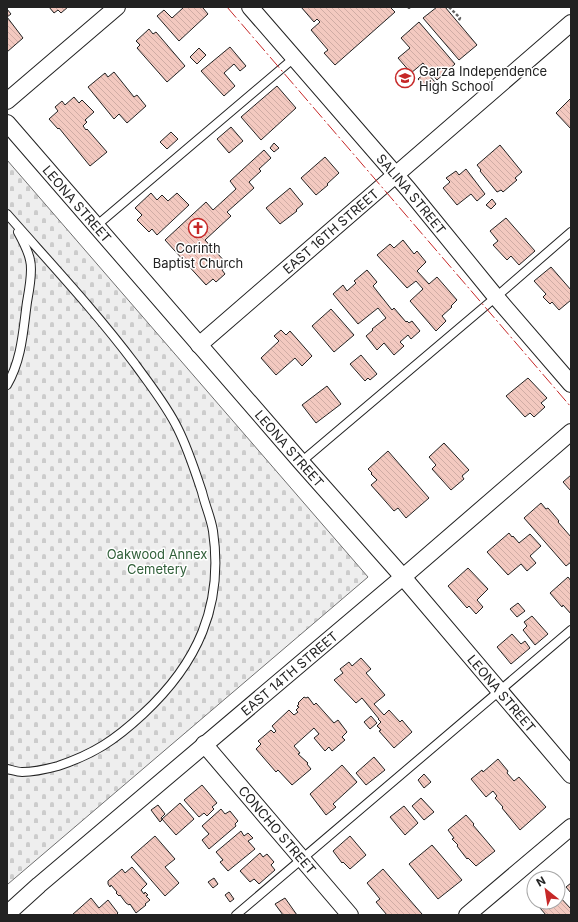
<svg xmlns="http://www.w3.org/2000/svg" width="578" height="922" font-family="Inter,sans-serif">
	<defs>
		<pattern id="cemetery-stones" width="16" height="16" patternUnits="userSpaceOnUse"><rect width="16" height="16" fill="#eee"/><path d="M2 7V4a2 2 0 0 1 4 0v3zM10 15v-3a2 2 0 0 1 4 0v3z" fill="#ccc"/></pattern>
		<pattern id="building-back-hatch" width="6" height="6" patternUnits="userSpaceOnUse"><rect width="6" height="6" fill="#f3c9c0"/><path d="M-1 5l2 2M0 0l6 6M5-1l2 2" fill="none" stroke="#d0aca5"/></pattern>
	</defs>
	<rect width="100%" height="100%" fill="#fff"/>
	<path fill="url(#cemetery-stones)" stroke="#6f6f6f" d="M7 160 368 577 8 884 7 883Z"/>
	<g fill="url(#building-back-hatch)" stroke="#222">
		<path d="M49 7H68L61 13 58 10 54 13Z"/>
		<path d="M184 7H204L203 8 208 14 179 41 157 16 164 10 172 18Z"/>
		<path d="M301 7H390L395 12 335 65 324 53 328 50 311 30 320 22 317 19 314 22Z"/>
		<path d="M437 7H445L477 45 459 60 423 18Z"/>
		<path d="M7 9 11 14 7 17 23 38 7 52Z"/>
		<path d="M419 22 455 64 437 80 423 63 411 73 398 58 410 48 401 38Z"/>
		<path d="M149 29 153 34 156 32 185 66 167 82 137 48 140 45 136 41Z"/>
		<path d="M230 47 246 66 240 71 234 64 224 73 235 86 224 96 201 71Z"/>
		<path d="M199 48 206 55 197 64 190 57Z"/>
		<path d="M114 72 134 97 137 95 146 106 127 123 119 114 114 119 88 87 105 73 108 77Z"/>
		<path d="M426 72 436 83 428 90 418 79Z"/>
		<path d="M277 86 296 108 261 140 241 117Z"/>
		<path d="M74 97 79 103 82 100 94 112 85 120 87 122 83 126 86 130 87 129 107 152 90 166 59 128 58 129 49 119 58 111 55 107 62 101 65 105Z"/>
		<path d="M571 98V129L556 113Z"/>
		<path d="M231 127 243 141 229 153 217 139Z"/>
		<path d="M171 132 178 139 167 149 160 142Z"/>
		<path d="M274 143 279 148 274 152 270 148Z"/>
		<path d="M500 145 522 172 515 178 517 180 503 192 501 190 497 192 480 171 481 170 477 165Z"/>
		<path d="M264 150 271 158 259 169 261 171 249 182 254 188 227 212 231 216 205 240 228 265 222 270 225 274 216 282 213 279 206 285 165 240 206 202 213 210 236 189 230 181Z"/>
		<path d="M325 157 339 173 327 184 328 185 316 195 301 178Z"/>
		<path d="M466 169 485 194 477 201 471 194 457 205 443 188 450 182 446 178 456 171 459 175Z"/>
		<path d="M290 188 303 204 296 210 297 211 280 224 266 208Z"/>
		<path d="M151 193 157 200 162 195 168 201 177 193 189 205 157 235 152 229 149 232 137 220 142 215 135 208Z"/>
		<path d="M492 199 496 204 491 209 486 205Z"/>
		<path d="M506 218 535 251 519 265 511 256 507 260 493 245 498 241 490 231Z"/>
		<path d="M403 240 414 254 417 251 426 262 417 271 429 284 437 277 457 300 451 306 452 307 442 316 446 321 436 331 410 301 423 289 416 281 407 288 377 255 390 244 394 248Z"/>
		<path d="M551 267 571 290V300L559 310 552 302 550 304 543 297 546 294 534 281Z"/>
		<path d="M367 270 377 282 373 286 392 310 394 308 406 322 407 321 409 323 412 321 420 331 411 339 408 335 400 342 404 346 394 355 384 343 377 350 366 336 373 330 372 329 386 318 378 308 358 324 333 294 343 285 347 291 356 283 354 281Z"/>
		<path d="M331 309 354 335 334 352 312 326Z"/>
		<path d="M281 330 286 335 290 331 312 356 302 366 295 358 276 375 261 358 279 341 274 336Z"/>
		<path d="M361 355 377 374 370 380 368 378 365 381 350 364Z"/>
		<path d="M528 378 547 398 541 403 545 407 534 417 530 413 525 417 506 396Z"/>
		<path d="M327 386 341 404 316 423 302 405Z"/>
		<path d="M444 443 469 470 462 476 464 479 451 490 432 469 436 465 429 457Z"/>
		<path d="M388 451 429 498 406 518 398 508 394 511 371 485 377 480 371 474 372 473 368 469Z"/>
		<path d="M571 475V491L563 482Z"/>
		<path d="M541 503 546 509 548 508 559 521 558 522 571 537V562L566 566 524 518Z"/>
		<path d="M509 533 512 537 513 536 519 543 530 534 541 546 530 556 536 563 527 571 521 564 508 575 487 552Z"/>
		<path d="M468 568 488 589 477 600 483 607 476 614 469 606 467 608 448 586Z"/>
		<path d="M568 577 571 581V614L563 605 562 607 550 593Z"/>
		<path d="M518 603 525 611 517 617 510 609Z"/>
		<path d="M532 616 548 634 535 645 523 630 527 626 524 622Z"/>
		<path d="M512 634 521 644 525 641 530 648 511 664 497 647Z"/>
		<path d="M361 658 371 669 366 673 385 695 374 704 384 715 389 710 400 722 402 720 412 732 394 748 379 731 381 730 377 726 381 722 378 719H379L362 698 356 703 334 680 343 673 340 669 349 662 352 666Z"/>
		<path d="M304 697 306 698 308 697 314 705 316 703 334 723 338 720 347 732 342 737 345 740 332 751 329 747 325 751 314 738 319 734 314 728 294 746 300 753 298 754 308 763 307 764 311 769 292 785 278 770 276 772 256 749 261 744 258 741 271 730 274 733 276 731 272 726 289 710 294 715 298 712 296 710 299 707 297 706 299 704 298 703Z"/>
		<path d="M371 716 377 723 370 729 364 722Z"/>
		<path d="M374 757 385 770 366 785 356 773Z"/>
		<path d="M498 759 508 771 507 773 514 781 519 777 546 807 520 830 502 808 503 807 495 798 497 796 493 791 486 797 471 779 482 770 483 772Z"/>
		<path d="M342 765 357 782 333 804 336 807 326 815 310 794Z"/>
		<path d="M424 774 431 782 424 788 418 780Z"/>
		<path d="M202 785 217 803 212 807 214 809 207 816 204 813 199 817 184 800Z"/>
		<path d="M421 798 434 812 424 820 412 806Z"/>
		<path d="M180 803 194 819 176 835 162 819Z"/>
		<path d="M158 805 165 814 161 818 162 820 160 822 151 810Z"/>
		<path d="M404 806 418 823 405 835 390 817Z"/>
		<path d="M221 809 225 814 230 811 238 821 235 824 236 826 209 849 202 840 209 834 202 826Z"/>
		<path d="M466 815 474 824 473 825 495 851 476 866 468 858 467 859 457 846 458 845 452 839 454 838 448 830Z"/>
		<path d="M241 831 244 836 248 833 253 838 248 841 255 849 228 871 220 862 223 860 216 852Z"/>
		<path d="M155 836 175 859 165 867 179 883 165 896 131 857Z"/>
		<path d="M350 836 366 855 350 869 343 862 342 863 333 851Z"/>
		<path d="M432 845 462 880 438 899 409 864Z"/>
		<path d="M260 853 263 857 267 854 274 862 271 865 275 870 259 884 254 879 250 882 240 871Z"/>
		<path d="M132 867 147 884 141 890 144 894 145 892 148 895 146 896 150 900 145 904 146 905 136 913 130 904 129 905 126 903 120 895 119 896 116 893 117 892 111 885 110 887 108 884V881L122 869 125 873Z"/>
		<path d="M383 869 422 914 421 915H387L376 902 380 899 367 883Z"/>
		<path d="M214 878 218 884 213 888 208 882Z"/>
		<path d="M571 883V893L566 887Z"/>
		<path d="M229 892 234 899 230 902 225 895Z"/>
		<path d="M558 895 571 909V915H546L540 908 547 902H558Z"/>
		<path d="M91 898 99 908 108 900 118 913 116 915H72Z"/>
		<path d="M285 898 297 915H283L275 904Z"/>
	</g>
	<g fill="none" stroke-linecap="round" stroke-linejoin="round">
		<defs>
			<g id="lane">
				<path d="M96 226 294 58"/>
				<path d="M7 385C22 359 23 331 27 302 29 291 33 271 30 260 28 250 23 241 18 232"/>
				<path d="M301 462 496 297 571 232"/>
				<path d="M7 769C12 770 17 772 22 772 34 772 47 769 58 766 94 754 115 740 143 714 197 664 224 606 213 531 211 518 205 505 202 492 195 471 188 449 178 429 167 406 150 385 135 364 96 312 51 264 7 214"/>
				<path d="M236 915 571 630"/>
			</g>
			<g id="street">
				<path id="s1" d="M250 7 408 189 496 297 571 384"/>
				<path d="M7 101 117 7"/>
				<path id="s2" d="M7 123 301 462 403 577 571 775"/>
				<path id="s3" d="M199 345 571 23"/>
				<path id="s4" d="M204 744 350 915"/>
				<path id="s5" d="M7 914 39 885 403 577 571 432"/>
				<path d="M467 915 571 827"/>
			</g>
		</defs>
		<use href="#lane" stroke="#222" stroke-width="10"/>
		<use href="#street" stroke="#222" stroke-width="18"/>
		<g stroke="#646464" stroke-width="2.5" stroke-dasharray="3 2" stroke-linecap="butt">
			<path d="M449 7 460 18 458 22"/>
			<path d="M409 9V7"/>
		</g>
		<use href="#lane" stroke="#fff" stroke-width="8"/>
		<use href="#street" stroke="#fff" stroke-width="16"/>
		<path stroke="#c62828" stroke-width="1" stroke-dasharray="14 3 2 3" stroke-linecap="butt" d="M227 7 571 407"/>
	</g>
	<defs>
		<symbol id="school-ring" viewBox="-11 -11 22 22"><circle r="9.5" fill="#fff" stroke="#c62828" stroke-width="1.5"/><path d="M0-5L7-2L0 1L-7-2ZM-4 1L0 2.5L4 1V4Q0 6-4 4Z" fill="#c62828"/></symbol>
		<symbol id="church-ring" viewBox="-11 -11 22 22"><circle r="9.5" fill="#fff" stroke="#c62828" stroke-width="1.5"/><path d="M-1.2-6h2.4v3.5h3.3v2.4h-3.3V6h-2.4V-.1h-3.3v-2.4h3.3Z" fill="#c62828"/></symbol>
	</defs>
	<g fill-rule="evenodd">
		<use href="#school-ring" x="394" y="67" width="22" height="22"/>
		<use href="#church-ring" x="187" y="217" width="22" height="22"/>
	</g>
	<g text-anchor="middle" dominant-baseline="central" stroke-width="3" stroke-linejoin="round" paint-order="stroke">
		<g font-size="13" fill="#222" stroke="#fff" text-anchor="start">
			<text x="419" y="71">Garza Independence<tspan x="419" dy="15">High School</tspan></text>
			<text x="198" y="248" text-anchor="middle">Corinth<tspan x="198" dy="15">Baptist Church</tspan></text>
		</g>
		<g font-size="13" fill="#222" stroke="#fff">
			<text stroke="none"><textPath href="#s1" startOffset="247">SALINA STREET</textPath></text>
			<text stroke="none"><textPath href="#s2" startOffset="107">LEONA STREET</textPath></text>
			<text stroke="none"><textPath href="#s3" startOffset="174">EAST 16TH STREET</textPath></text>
			<text stroke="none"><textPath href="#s2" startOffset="431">LEONA STREET</textPath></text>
			<text stroke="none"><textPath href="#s5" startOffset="371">EAST 14TH STREET</textPath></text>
			<text stroke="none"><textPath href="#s2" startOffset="755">LEONA STREET</textPath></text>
			<text stroke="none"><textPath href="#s4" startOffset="113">CONCHO STREET</textPath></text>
		</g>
		<g font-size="13" fill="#2f5e38" stroke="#fff">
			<text x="157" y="554">Oakwood Annex<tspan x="157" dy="15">Cemetery</tspan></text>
		</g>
	</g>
	<rect width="578" height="922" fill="none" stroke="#222222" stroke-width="16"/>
	<g transform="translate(546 890) rotate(330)"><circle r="19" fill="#ffffff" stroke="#a7a7a7"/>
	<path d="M0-3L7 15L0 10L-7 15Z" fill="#c62828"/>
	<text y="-6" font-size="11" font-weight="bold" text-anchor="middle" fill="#222222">N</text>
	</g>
</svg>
